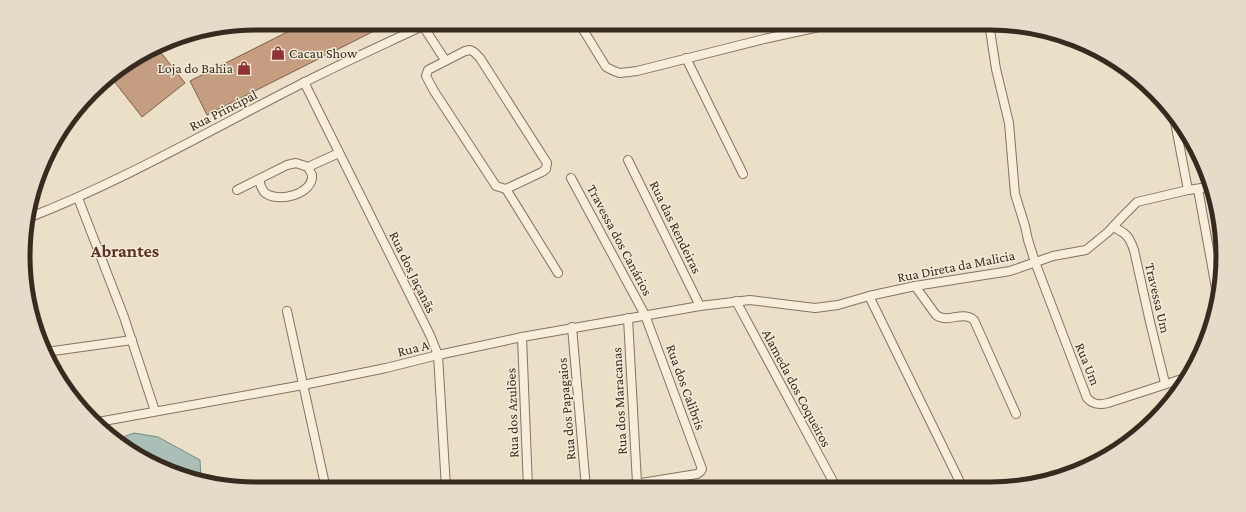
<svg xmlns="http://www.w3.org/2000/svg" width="1246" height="512" font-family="'Crimson Pro',serif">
	<rect width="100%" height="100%" fill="#eae0c8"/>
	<path fill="#a9bfb8" stroke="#708d86" d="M134 433 158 437 200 460 201 480 181 477 115 441 117 439Z"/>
	<g fill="#c59e82" stroke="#825e47">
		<path d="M305 23H390L207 115 190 81Z"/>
		<path d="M158 49 185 83 142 117 110 76Z"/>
	</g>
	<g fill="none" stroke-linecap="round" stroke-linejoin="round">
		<defs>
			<g id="street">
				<path d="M579 23 606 67 614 71 620 73 637 71 764 39 837 23"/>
				<path d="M989 23 996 69 1009 123 1015 194 1025 226 1028 240 1035 262 1087 398C1093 405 1100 405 1108 403L1188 377"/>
				<path d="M423 26 445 60"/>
				<path d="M470 50 474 52 480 58 547 163 546 169 542 172 506 189 496 186 434 91 426 76 428 70 465 51Z"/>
				<path d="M686 58 743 174"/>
				<path d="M304 82 430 335 438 355 446 488"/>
				<path d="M1175 122 1188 190"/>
				<path d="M628 160 700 306"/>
				<path d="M571 178 645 315 702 469 700 472 697 474 610 488"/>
				<path d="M259 180C260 184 262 189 264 192 277 204 314 194 312 175 311 172 309 170 308 167"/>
				<path d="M506 189 558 273"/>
				<path d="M1198 189 1216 288"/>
				<path d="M237 190 287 165 296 163 308 167 339 153"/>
				<path d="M78 198 124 317 155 411"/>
				<path d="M28 218C123 181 212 129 303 83 344 62 387 43 429 23"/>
				<path d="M1113 227C1126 233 1129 236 1134 250L1150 322 1165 383"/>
				<path d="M26 267 28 218"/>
				<path d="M915 286 936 315C948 324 962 310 974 320L1016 414"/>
				<path d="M869 296 959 480"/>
				<path d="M736 301 836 487"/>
				<path d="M287 311 326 489"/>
				<path d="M628 318 637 483"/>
				<path d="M572 327 586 488"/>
				<path d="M522 337 528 488"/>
				<path d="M46 352 132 340"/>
				<path d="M98 422 303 385 386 368 438 355 522 337 700 306 750 300 815 308 838 305 869 296 915 286 1010 271 1053 256 1086 250 1108 232 1123 216 1137 202 1188 190 1208 187"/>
			</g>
		</defs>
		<use href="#street" stroke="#85735f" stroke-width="10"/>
		<use href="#street" stroke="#f6eedb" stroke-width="8"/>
	</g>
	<defs>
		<symbol id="shop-bare" viewBox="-9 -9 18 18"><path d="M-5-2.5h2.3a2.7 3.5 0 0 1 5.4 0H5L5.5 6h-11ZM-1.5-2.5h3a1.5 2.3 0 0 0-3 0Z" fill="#8e3435" stroke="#f3ebd7" stroke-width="2.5" paint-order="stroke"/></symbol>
	</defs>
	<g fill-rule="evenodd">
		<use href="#shop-bare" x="268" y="43" width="20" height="20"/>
		<use href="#shop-bare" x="234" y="58" width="20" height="20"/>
	</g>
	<g text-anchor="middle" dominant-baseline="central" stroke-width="3" stroke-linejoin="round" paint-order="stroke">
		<g font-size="14" fill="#372b21" stroke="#f3ebd7" text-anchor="start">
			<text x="289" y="53">Cacau Show</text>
			<text x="233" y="68" text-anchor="end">Loja do Bahia</text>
		</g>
		<g font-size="14" fill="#372b21" stroke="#f3ebd7">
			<text transform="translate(223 110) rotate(-27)">Rua Principal</text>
			<text transform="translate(676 227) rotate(64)">Rua das Rendeiras</text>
			<text transform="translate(620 240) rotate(62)">Travessa dos Canários</text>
			<text transform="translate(956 266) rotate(-11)">Rua Direta da Malicia</text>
			<text transform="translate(413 272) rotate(64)">Rua dos Jaçanãs</text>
			<text transform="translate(1158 298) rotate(77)">Travessa Um</text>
			<text transform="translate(413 348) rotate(-14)">Rua A</text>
			<text transform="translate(1088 364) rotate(68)">Rua Um</text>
			<text transform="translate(686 387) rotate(70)">Rua dos Calibris</text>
			<text transform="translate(797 388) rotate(62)">Alameda dos Coqueiros</text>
			<text transform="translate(619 401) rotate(-93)">Rua dos Maracanas</text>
			<text transform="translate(566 409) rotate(-95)">Rua dos Papagaios</text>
			<text transform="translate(512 413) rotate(-92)">Rua dos Azulões</text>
		</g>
		<g font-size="18" font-weight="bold" fill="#5f3124" stroke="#f3ebd7">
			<text x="125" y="251">Abrantes</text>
		</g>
	</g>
	<path d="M0 0H1246V512H0ZM256 30H990A226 226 0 0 1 1216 256V256A226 226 0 0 1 990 482H256A226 226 0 0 1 30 256V256A226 226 0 0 1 256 30Z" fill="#e4dcc8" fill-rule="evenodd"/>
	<path fill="none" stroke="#372b21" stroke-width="5" d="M256 30H990A226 226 0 0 1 1216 256V256A226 226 0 0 1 990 482H256A226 226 0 0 1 30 256V256A226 226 0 0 1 256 30Z"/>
</svg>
